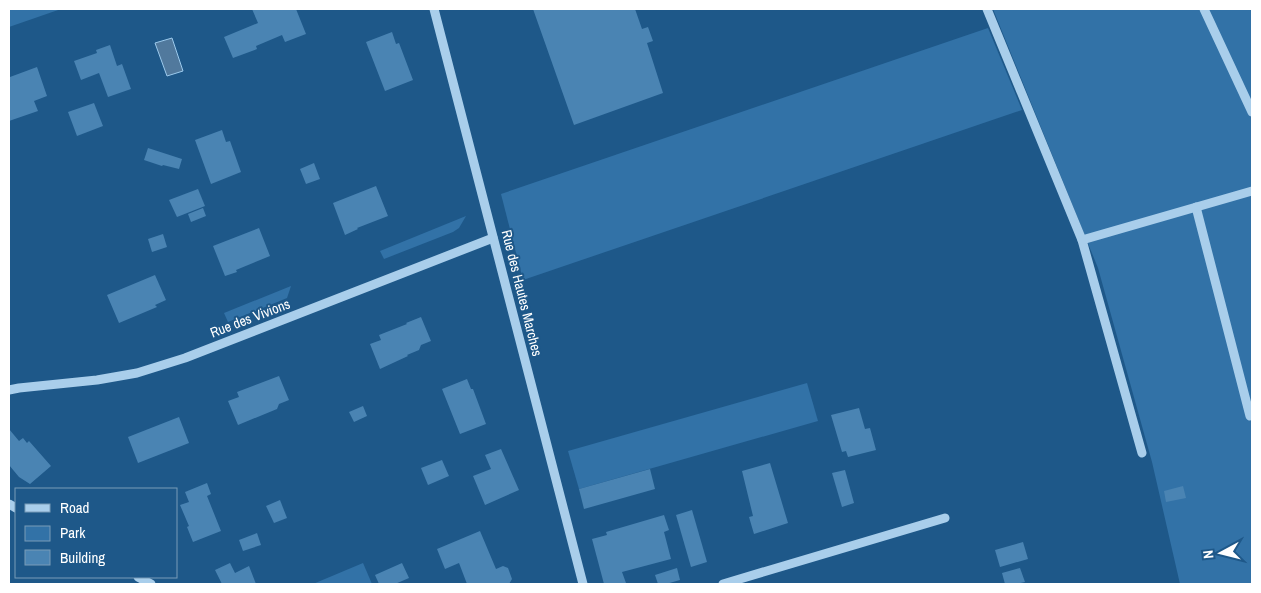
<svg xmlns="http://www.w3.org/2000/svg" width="1261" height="593" font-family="'Archivo Narrow',sans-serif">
	<rect width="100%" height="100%" fill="#1e5889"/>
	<g fill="#3272a7">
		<path d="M9 9H61L9 27Z"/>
		<path d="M993 9H1252V584H1180L1152 462 1098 268Z"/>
		<path d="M988 28 1022 110 523 280 501 194Z"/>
		<path d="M466 216 459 228 453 232 384 259 380 251Z"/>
		<path d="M291 286 287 298 228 322 224 313Z"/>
		<path d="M807 383 818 421 579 489 568 451Z"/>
		<path d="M363 563 372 584H313Z"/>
	</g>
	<path fill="#51799d" stroke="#9ccaed" d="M172 38 183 71 167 76 155 43Z"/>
	<g fill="#4a84b3">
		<path d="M252 9H296L306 34 285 42 282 35 256 46 257 49 233 58 224 37 258 23Z"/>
		<path d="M533 9H635L642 29 648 27 653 41 647 43 663 93 574 125Z"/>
		<path d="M392 32 396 44 399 43 413 80 385 91 366 42Z"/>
		<path d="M110 45 117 66 122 64 131 89 108 97 99 73 81 80 74 61 97 53 96 50Z"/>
		<path d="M37 67 47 96 34 101 38 111 9 121V73L10 77Z"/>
		<path d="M94 103 103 126 77 136 68 112Z"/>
		<path d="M222 130 226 142 230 141 241 172 211 184 195 140Z"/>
		<path d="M148 148 182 159 179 169 163 165 162 166 144 160Z"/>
		<path d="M314 163 320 179 306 184 300 169Z"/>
		<path d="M376 186 388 216 357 228 358 229 345 235 333 203Z"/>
		<path d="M198 189 205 206 177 217 169 200Z"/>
		<path d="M203 208 206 216 191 222 188 214Z"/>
		<path d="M259 228 270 256 236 270 237 272 225 276 213 246Z"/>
		<path d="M163 234 167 247 152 252 148 239Z"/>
		<path d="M155 275 166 300 155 305 157 307 119 323 107 295Z"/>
		<path d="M421 317 431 341 421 345 419 350 407 355 408 356 380 369 370 344 381 340 379 335 407 324 406 323Z"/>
		<path d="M279 376 289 400 279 404 277 409 238 425 228 401 239 397 237 392Z"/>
		<path d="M467 379 471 389H473L486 424 460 434 442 389Z"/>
		<path d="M363 406 367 416 354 422 349 412Z"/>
		<path d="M859 408 865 429 870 428 876 450 848 457 846 451 842 452 831 415Z"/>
		<path d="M179 417 189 443 138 463 128 437Z"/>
		<path d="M9 429 19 441 23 438 27 443 29 441 51 466 30 484 19 477 9 465Z"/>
		<path d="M501 449 519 490 485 505 473 476 491 469 485 455Z"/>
		<path d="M442 460 449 476 428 485 421 468Z"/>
		<path d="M770 463 788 523 754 534 749 517 753 516 742 471Z"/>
		<path d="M650 469 655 489 584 509 579 489Z"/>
		<path d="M845 470 854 503 842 507 832 473Z"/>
		<path d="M207 483 211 494 207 496 221 531 193 542 187 527 189 526 180 505 189 502 185 492Z"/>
		<path d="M1183 486 1186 498 1166 502 1164 491Z"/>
		<path d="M280 500 287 518 274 523 266 506Z"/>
		<path d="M692 510 707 562 691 567 676 515Z"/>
		<path d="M664 515 669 530 664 532 671 559 622 572 626 583 604 584 592 539 607 535 606 532Z"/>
		<path d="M480 531 496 569 503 566 508 568 512 579 509 584H467L459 563 445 569 437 549Z"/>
		<path d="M257 533 261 545 243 551 239 540Z"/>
		<path d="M1023 542 1028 559 1000 567 995 550Z"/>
		<path d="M230 563 235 573 249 566 256 584H222L215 570Z"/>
		<path d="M402 563 409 578 395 584H379L375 575Z"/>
		<path d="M677 568 680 580 666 584H658L655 575Z"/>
		<path d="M1020 568 1025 582 1016 584H1005L1002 573Z"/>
	</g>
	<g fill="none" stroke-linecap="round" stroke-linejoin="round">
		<g stroke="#a9ceeb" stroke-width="9">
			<path d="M434 9 583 584"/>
			<path d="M987 9 1082 240 1142 453"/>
			<path d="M1204 9 1252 112"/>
			<path d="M1196 207 1250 416"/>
			<path d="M1082 240 1252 191"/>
			<path d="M9 390 19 388 97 380 137 373 185 358 493 238"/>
			<path d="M9 504 16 508"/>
			<path d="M138 577 151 584"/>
			<path d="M723 584 945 518"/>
		</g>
	</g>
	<g text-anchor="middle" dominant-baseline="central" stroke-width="4" stroke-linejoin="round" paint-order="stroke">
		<g font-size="14" fill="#fff" stroke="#1e5889">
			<text transform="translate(522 293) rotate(76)">Rue des Hautes Marches</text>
			<text transform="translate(250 318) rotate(-21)">Rue des Vivions</text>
		</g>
	</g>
	<rect width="1261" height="593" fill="none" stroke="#ffffff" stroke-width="20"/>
	<rect x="15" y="488" width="162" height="90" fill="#1e5889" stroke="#789bb8"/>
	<rect x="25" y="504" width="25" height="8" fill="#a9ceeb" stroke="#789bb8"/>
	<text x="60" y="513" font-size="15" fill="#ffffff">Road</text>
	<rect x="25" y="526" width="25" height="15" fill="#3272a7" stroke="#789bb8"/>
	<text x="60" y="538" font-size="15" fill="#ffffff">Park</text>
	<rect x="25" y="550" width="25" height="15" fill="#4a84b3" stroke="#789bb8"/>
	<text x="60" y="563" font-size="15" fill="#ffffff">Building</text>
	<g transform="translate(1221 553) rotate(263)" stroke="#1e5889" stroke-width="4" paint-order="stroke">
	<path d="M0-4L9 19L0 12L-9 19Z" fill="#ffffff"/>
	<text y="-8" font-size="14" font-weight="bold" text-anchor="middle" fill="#ffffff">N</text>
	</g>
</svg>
